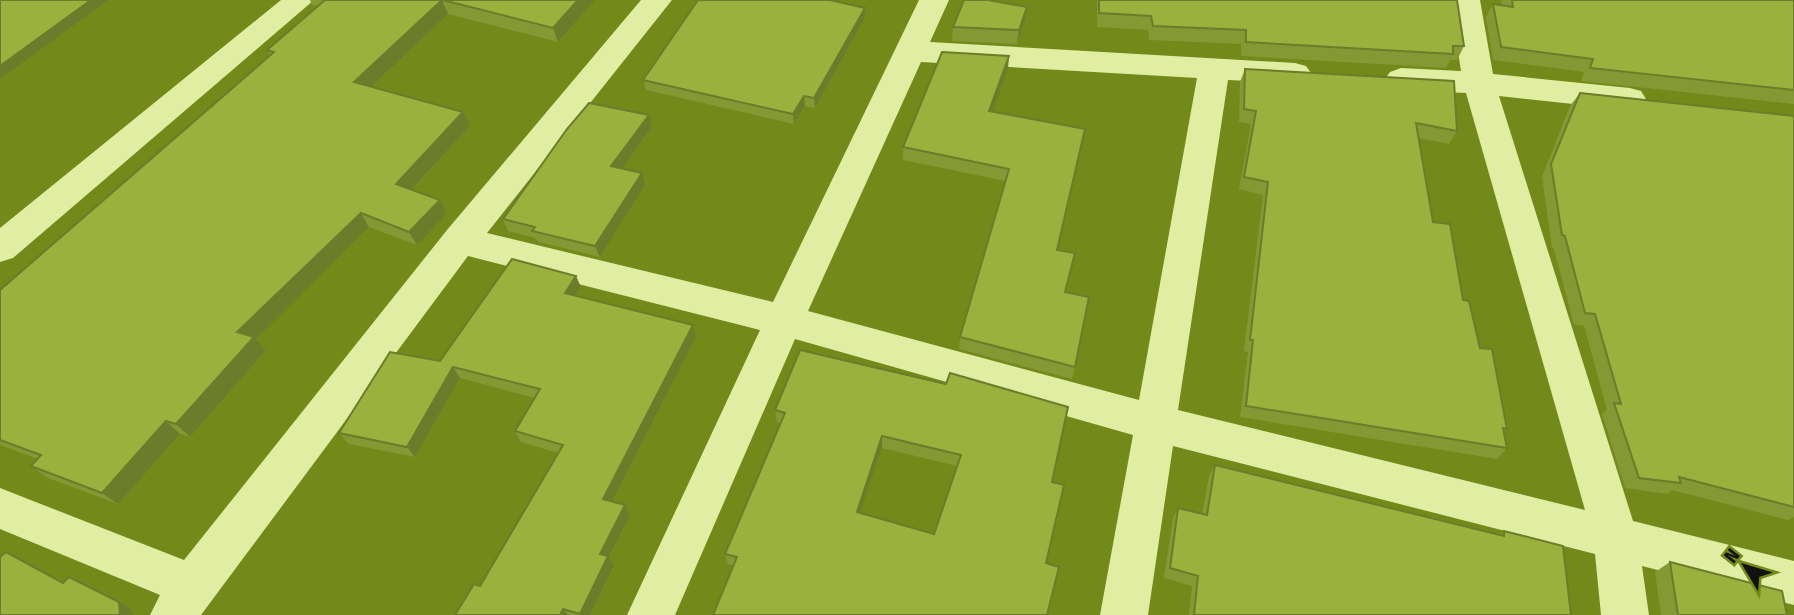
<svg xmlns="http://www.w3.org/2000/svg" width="1794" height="615" font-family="'Fira Sans Condensed',sans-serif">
	<rect width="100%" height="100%" fill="#738919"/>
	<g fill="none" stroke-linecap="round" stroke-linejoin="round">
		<path fill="#e0eda2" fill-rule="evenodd" d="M641 0H672L487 233 773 302 919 0H949L930 42 1295 63 1306 66 1311 73 1306 80 1295 83 1228 80 1178 410 1585 510 1466 93 1401 90 1390 86 1385 79 1390 72 1401 68 1461 71 1450 0H1480L1493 74 1630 88 1641 91 1646 99 1641 107 1630 110 1499 96 1633 521 1794 561V605L1642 566 1649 615H1601L1595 554 1173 446 1148 615H1100L1133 435 795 339 675 615H627L760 330 468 256 201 615H150L160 595 0 529V488L184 560 447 230ZM921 62 1197 78 1139 400 808 311Z"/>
		<path fill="#e0eda2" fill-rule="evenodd" d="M281 0H314L13 258 0 262V228Z"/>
	</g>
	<g fill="#859834" fill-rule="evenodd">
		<path d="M310 0H595L558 42 448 14 372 87 470 126 412 190 447 214 417 245 369 227 256 339 266 350 190 437 180 434 118 504 48 478 31 466 38 459 0 445V290L270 55 267 50 318 6 312 5Z"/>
		<path d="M1097 0H1457L1464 46 1457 60H1450L1446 68 1241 56V44L1149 40 1148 30 1097 27Z"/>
		<path d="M1501 0H1794V104L1581 81 1584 72 1493 60 1486 17 1493 4 1502 5Z"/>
		<path d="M1027 7 1025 21 1017 44 952 41 953 27Z"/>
		<path d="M865 8V18L815 108 805 106 794 124 646 90 643 80Z"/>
		<path d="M1008 69 992 112 1057 250 1065 292 1075 367 1072 379 959 349 960 337 1005 181 903 160V147Z"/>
		<path d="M1245 69 1457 131 1449 144 1419 138 1433 222 1463 300 1507 429 1504 432 1507 448 1497 459 1240 417 1248 352 1244 351 1263 195 1239 189 1251 124 1239 122 1240 82Z"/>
		<path d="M1580 93 1794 116V517L1788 520 1672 490 1667 494 1625 488 1602 414 1607 410 1584 326 1574 325 1554 249 1552 248 1542 177 1570 106Z"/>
		<path d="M652 127 622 168 645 185 600 257 538 242 535 238 508 231 503 219Z"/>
		<path d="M581 287 575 296 693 325 696 337 612 501 625 505 630 515 609 557 614 565 590 615H455L480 586 558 453 521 442 515 431 535 398 460 378 415 457 349 444 339 433 440 361Z"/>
		<path d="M800 350 1052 482 1046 563 734 566 728 564 725 554 780 423 777 422 775 410ZM882 448 957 466 934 534 860 513Z"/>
		<path d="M1215 465 1499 535 1504 531 1571 615H1189L1192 586 1164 578 1173 518 1178 508 1202 514 1209 476Z"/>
		<path d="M1670 562 1787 615H1661L1655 572Z"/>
	</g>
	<g fill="#6c7c2b">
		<path d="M91 0H108L0 79V66Z"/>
		<path d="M442 0 448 14 362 96 354 82Z"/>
		<path d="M578 0H595L558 42 553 28Z"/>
		<path d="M1027 7 1025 21 1017 44 1019 30Z"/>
		<path d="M865 8V18L815 108 814 98Z"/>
		<path d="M1009 56 1008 69 988 124 989 111Z"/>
		<path d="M804 96 805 106 794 124 793 114Z"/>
		<path d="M463 112 470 126 404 198 396 184Z"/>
		<path d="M649 115 652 127 615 178 611 166Z"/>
		<path d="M642 173 645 185 600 257 595 246Z"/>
		<path d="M440 200 447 214 417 245 409 232Z"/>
		<path d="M361 213 369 227 256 339 266 350 190 437 176 424 237 332Z"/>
		<path d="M576 276 581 287 570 304 565 293Z"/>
		<path d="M693 325 696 337 608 509 603 499Z"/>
		<path d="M453 367 460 378 415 457 407 447Z"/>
		<path d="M166 421 180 434 118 504 102 493Z"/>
		<path d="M882 436V448L857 522V512Z"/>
		<path d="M625 505 630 515 609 557 614 565 590 615H581L580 614 600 554Z"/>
		<path d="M119 602 132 610 133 615H120Z"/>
		<path d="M563 609 568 615H560Z"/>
	</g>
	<g fill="#9bb13d" stroke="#6c7c2b" stroke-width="2" fill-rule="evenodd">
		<path d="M0 0H91L0 66Z"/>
		<path d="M325 0H442L354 82 463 112 396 184 440 200 409 232 361 213 237 332 254 337 176 424 166 421 102 493 31 466 41 455 0 440V290L274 52 267 50Z"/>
		<path d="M443 0H578L553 28Z"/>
		<path d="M698 0H830L865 8 814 98 804 96 793 114 643 80Z"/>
		<path d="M964 0H988L1027 7 1019 30 953 27Z"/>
		<path d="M1099 0H1457L1464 46H1453V54L1246 42V30L1153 26 1151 16 1099 13Z"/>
		<path d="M1512 0H1794V90L1590 68 1593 59 1501 47 1493 4 1513 7Z"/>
		<path d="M942 52 1009 56 989 111 1085 129 1057 250 1075 253 1065 292 1089 297 1075 367 960 337 1009 169 903 147Z"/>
		<path d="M1245 69 1454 81 1457 131 1416 123 1433 222 1450 224 1463 300 1469 301 1480 348 1492 349 1507 429 1503 428 1507 448 1246 406 1253 340H1250L1268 182 1244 177 1256 111 1244 109Z"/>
		<path d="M1580 93 1794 116V507L1679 477 1681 483 1639 478 1614 403 1621 404 1595 314 1585 313 1565 236 1562 235 1551 164Z"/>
		<path d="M589 103 649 115 611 166 642 173 595 246 532 231 535 227 503 219 567 129Z"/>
		<path d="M512 259 576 276 565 293 693 325 603 499 625 505 600 554 608 556 580 614 563 609 560 615H455L474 584 480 586 563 445 515 431 540 389 453 367 407 447 339 433 390 352 440 361Z"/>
		<path d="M800 350 946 384 950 373 1068 407 1052 482 1064 485 1046 563 1059 567 1047 615H713L737 557 725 554 785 413 775 410ZM882 436 961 455 934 534 857 512Z"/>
		<path d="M1215 465 1504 536V531L1563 546 1571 615H1194L1198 576 1170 568 1178 508 1207 515Z"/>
		<path d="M6 552 63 583 69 577 119 602 120 615H0V557Z"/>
		<path d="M1670 562 1782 591 1787 615H1678Z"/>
	</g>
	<g transform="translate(1745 566) rotate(308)" stroke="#738919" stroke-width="5" paint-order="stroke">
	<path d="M0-5L12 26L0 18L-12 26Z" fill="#111111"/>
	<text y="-10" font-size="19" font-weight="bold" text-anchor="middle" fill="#111111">N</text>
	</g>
</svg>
